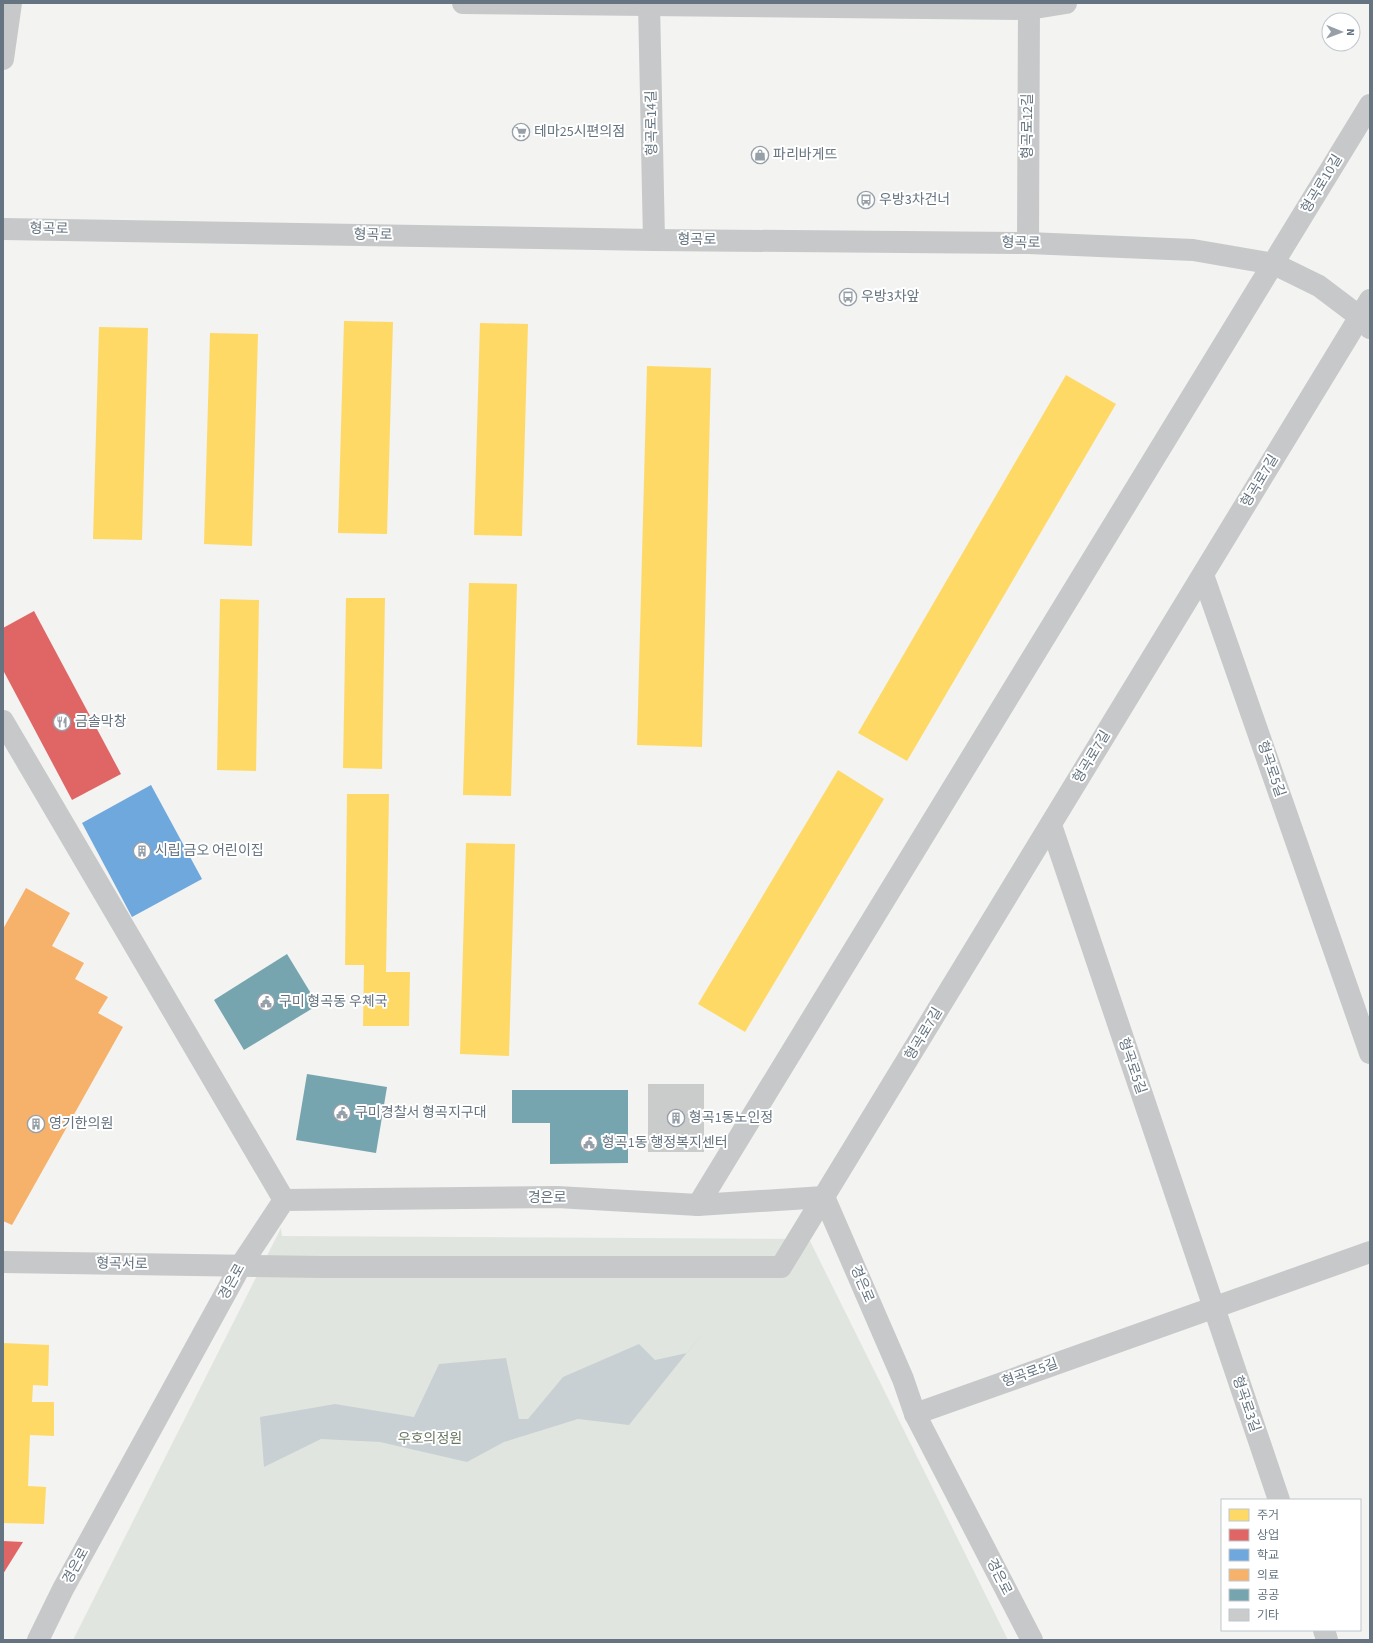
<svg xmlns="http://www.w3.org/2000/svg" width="1373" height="1643" font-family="'Source Sans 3','Noto Sans KR',sans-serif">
	<rect width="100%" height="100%" fill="#f3f3f1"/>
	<path fill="#e1e5df" d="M281 1228 282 1236 809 1239 1008 1640H73Z"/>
	<path fill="#c8d0d3" d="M710 1324 629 1425 578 1419 504 1442 467 1462 380 1442 321 1439 264 1467 260 1417 335 1404 414 1417 439 1364 506 1358 519 1419H528L563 1377 639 1344 655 1360 687 1353Z"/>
	<g fill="#ffd966">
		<path d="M344 321 393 322 387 534 338 533Z"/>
		<path d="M480 323 528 324 522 536 474 535Z"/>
		<path d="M99 327 148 328 142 540 93 539Z"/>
		<path d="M210 333 258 334 252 546 204 544Z"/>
		<path d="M647 366 711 368 702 747 637 745Z"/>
		<path d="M1066 375 1116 404 907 761 858 733Z"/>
		<path d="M469 583 517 584 511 796 463 795Z"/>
		<path d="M346 598H385L382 769 343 768Z"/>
		<path d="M220 599 259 600 256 771 217 770Z"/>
		<path d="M838 770 884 799 745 1032 698 1004Z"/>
		<path d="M347 794H389L386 972H410L409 1026H363L364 965H345Z"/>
		<path d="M466 843 515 844 509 1056 460 1054Z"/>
		<path d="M3 1343 49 1345 48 1386 33 1385 32 1402H54V1436L30 1435 28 1486 46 1487 44 1524 3 1523Z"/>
	</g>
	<g fill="#e06666">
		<path d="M34 611 121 774 72 800 3 670V628Z"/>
		<path d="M3 1541 23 1542 3 1574Z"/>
	</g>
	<path fill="#6fa8dc" d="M151 785 202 879 132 917 82 823Z"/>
	<path fill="#f6b26b" d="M26 888 70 913 52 946 84 963 75 979 108 997 98 1013 123 1027 12 1225 3 1221V929Z"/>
	<g fill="#76a5af">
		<path d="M287 954 318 1005 244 1050 214 1000Z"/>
		<path d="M307 1074 387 1087 376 1153 296 1140Z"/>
		<path d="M512 1090H628V1163L550 1164V1123H512Z"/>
	</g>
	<rect fill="#cacccc" x="648" y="1084" width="56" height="68"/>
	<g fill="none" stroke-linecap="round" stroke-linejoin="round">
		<g stroke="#c7c8c9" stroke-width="22">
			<path d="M463 3 1029 9 1066 3"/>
			<path d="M649 3 654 240"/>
			<path d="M3 59 11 3"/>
			<path d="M3 229 654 240 1028 243 1193 250 1274 264 1319 286 1360 317 1370 328"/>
			<path d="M1028 243 1029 3"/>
			<path d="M1203 575 1370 1053"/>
			<path d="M3 721 284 1200"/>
			<path d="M1051 825 1279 1500"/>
			<path d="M824 1197 903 1379 915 1414 1032 1640"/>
			<path d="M698 1205 1370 105"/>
			<path d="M3 1262 322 1267H781L1370 300"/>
			<path d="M915 1414 1370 1252"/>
			<path d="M1324 1630 1327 1640"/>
			<path d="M38 1640 63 1589 241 1265 284 1200 557 1197 698 1205 824 1197"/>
		</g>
	</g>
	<defs>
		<symbol id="supermarket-ring" viewBox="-11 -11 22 22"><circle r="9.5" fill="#fff" stroke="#97a0a8" stroke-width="1.5"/><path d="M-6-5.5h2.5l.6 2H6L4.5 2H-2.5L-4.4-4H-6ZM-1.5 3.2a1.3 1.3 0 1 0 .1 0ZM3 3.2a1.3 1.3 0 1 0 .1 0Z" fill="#97a0a8"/></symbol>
		<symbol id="shop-ring" viewBox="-11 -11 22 22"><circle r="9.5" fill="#fff" stroke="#97a0a8" stroke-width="1.5"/><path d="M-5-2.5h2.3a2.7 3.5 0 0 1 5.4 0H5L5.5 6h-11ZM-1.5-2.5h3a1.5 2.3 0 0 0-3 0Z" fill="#97a0a8"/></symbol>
		<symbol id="bus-ring" viewBox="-11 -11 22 22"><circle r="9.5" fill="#fff" stroke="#97a0a8" stroke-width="1.5"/><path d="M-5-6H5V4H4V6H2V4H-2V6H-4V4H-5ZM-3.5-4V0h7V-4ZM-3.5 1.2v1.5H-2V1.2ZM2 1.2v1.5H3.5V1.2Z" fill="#97a0a8"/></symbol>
		<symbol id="restaurant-ring" viewBox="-11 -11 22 22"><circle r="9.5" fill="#fff" stroke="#97a0a8" stroke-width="1.5"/><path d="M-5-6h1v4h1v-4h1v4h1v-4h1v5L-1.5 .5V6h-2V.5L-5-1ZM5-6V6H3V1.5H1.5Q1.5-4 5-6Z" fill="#97a0a8"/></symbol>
		<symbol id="building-ring" viewBox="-11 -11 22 22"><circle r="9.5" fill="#fff" stroke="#97a0a8" stroke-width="1.5"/><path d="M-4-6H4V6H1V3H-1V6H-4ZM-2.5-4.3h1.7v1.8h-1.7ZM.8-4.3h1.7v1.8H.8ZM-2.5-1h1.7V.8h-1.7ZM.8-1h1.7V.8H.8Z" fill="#97a0a8"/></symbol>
		<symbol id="civic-ring" viewBox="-11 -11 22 22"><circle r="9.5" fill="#fff" stroke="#97a0a8" stroke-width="1.5"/><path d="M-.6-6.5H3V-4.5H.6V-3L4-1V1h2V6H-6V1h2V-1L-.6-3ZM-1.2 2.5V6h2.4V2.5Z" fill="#97a0a8"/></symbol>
	</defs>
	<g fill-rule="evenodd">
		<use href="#supermarket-ring" x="511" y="122" width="20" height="20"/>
		<use href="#shop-ring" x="750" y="145" width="20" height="20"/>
		<use href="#bus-ring" x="856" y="190" width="20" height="20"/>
		<use href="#bus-ring" x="838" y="287" width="20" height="20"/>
		<use href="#restaurant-ring" x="52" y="712" width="20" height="20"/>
		<use href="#building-ring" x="132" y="841" width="20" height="20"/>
		<use href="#civic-ring" x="256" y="992" width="20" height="20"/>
		<use href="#civic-ring" x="332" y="1103" width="20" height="20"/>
		<use href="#building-ring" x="666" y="1108" width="20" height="20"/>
		<use href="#building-ring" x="26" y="1114" width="20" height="20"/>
		<use href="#civic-ring" x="579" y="1133" width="20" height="20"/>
	</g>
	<g text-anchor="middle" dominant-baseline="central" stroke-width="4" stroke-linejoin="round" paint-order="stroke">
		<g font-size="14" fill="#657480" stroke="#fff">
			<text transform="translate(652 123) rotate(-91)">형곡로14길</text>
			<text transform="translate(1028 126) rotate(-90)">형곡로12길</text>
			<text transform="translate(1322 184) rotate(-59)">형곡로10길</text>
			<text transform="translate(49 229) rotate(1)">형곡로</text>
			<text transform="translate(373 235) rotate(1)">형곡로</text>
			<text x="697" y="240">형곡로</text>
			<text transform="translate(1021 243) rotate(1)">형곡로</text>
			<text transform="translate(1260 481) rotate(-59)">형곡로7길</text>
			<text transform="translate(1092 757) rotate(-59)">형곡로7길</text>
			<text transform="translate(1271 769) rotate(71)">형곡로5길</text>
			<text transform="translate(924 1034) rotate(-59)">형곡로7길</text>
			<text transform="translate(1132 1066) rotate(71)">형곡로5길</text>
			<text x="547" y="1198">경은로</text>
			<text transform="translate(122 1264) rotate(1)">형곡서로</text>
			<text transform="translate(232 1282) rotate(-61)">경은로</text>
			<text transform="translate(862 1284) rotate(67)">경은로</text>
			<text transform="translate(1030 1373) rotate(-20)">형곡로5길</text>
			<text transform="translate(1246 1404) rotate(71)">형곡로3길</text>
			<text transform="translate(76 1566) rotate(-61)">경은로</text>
			<text transform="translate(999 1577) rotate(63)">경은로</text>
		</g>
		<g font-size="14" fill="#657480" stroke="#fff" text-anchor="start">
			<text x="534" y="132">테마25시편의점</text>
			<text x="773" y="155">파리바게뜨</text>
			<text x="879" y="200">우방3차건너</text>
			<text x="861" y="297">우방3차앞</text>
			<text x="75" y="722">금솔막창</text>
			<text x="155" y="851">시립 금오 어린이집</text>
			<text x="279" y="1002">구미 형곡동 우체국</text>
			<text x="355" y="1113">구미경찰서 형곡지구대</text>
			<text x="689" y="1118">형곡1동노인정</text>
			<text x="49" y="1124">영기한의원</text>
			<text x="602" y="1143">형곡1동 행정복지센터</text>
		</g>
		<g font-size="14" fill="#687763" stroke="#fff">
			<text x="430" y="1439">우호의정원</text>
		</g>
	</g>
	<rect width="1373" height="1643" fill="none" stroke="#657480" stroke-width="8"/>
	<rect x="1221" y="1499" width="140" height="132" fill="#ffffff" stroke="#c1c7cc"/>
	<rect x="1229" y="1509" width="20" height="12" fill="#ffd966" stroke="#c1c7cc"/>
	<text x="1257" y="1519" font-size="12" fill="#657480">주거</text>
	<rect x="1229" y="1529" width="20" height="12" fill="#e06666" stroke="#c1c7cc"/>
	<text x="1257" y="1539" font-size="12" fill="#657480">상업</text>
	<rect x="1229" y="1549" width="20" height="12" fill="#6fa8dc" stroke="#c1c7cc"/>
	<text x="1257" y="1559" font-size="12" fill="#657480">학교</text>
	<rect x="1229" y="1569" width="20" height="12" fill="#f6b26b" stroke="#c1c7cc"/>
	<text x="1257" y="1579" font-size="12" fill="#657480">의료</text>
	<rect x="1229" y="1589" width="20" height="12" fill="#76a5af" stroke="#c1c7cc"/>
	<text x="1257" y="1599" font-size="12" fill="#657480">공공</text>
	<rect x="1229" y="1609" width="20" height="12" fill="#cacccc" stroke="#c1c7cc"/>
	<text x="1257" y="1619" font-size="12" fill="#657480">기타</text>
	<g transform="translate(1341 32) rotate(91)"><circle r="19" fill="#ffffff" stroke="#c1c7cc"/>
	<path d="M0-3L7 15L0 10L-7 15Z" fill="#97a0a8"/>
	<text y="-6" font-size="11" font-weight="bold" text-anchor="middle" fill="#657480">N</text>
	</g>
</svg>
